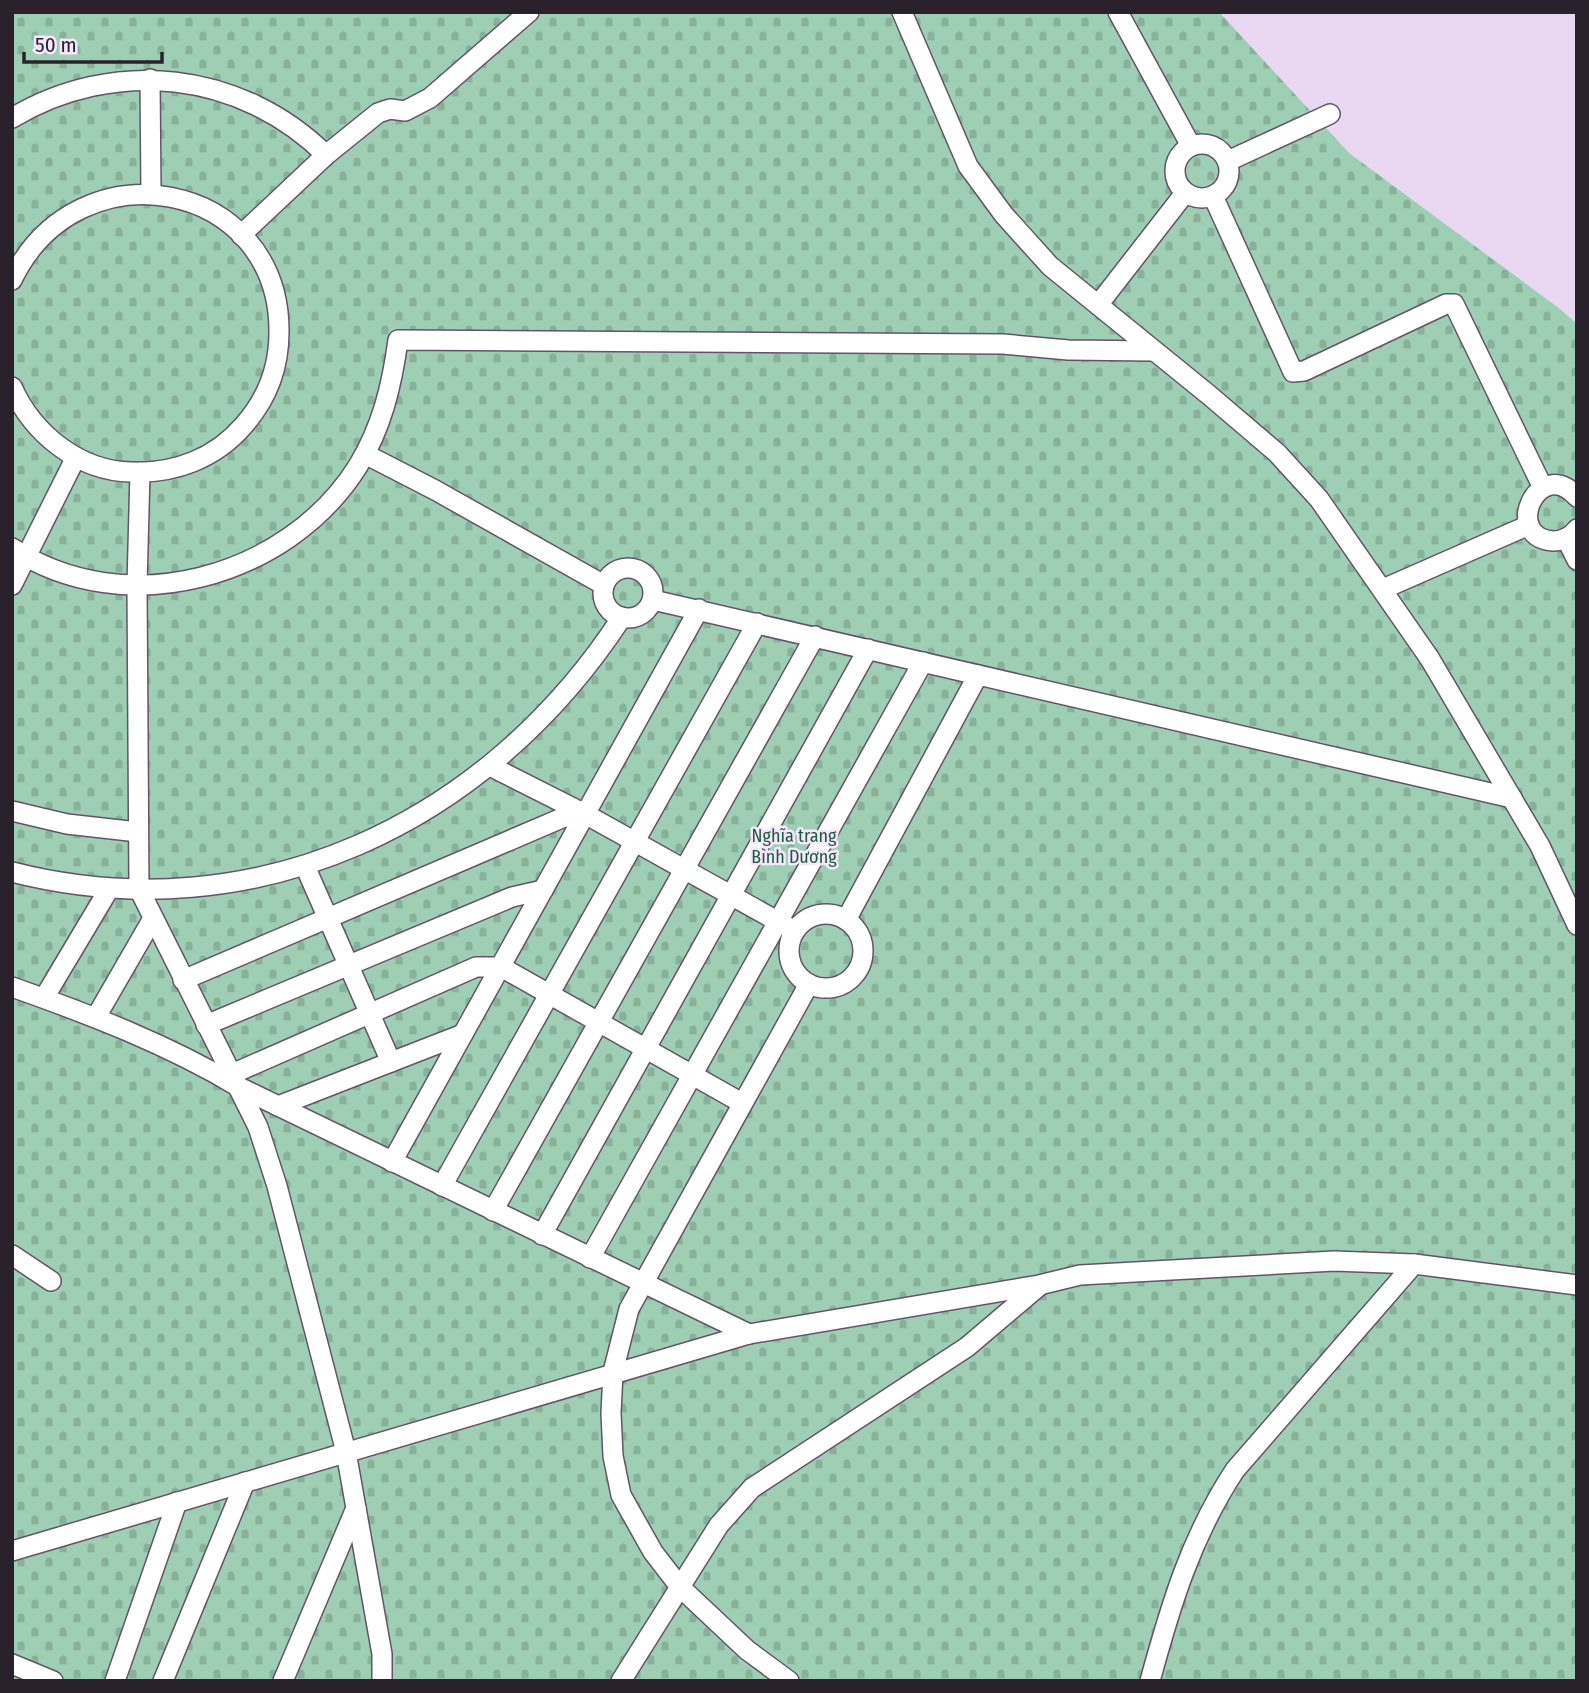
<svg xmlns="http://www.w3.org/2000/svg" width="1589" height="1693" font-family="'Fira Sans Condensed',sans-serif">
	<defs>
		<pattern id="cemetery-stones" width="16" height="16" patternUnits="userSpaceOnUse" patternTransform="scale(1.75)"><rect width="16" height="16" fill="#9eceb3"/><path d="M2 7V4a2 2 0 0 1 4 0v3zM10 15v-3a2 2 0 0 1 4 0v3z" fill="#88b19a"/></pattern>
	</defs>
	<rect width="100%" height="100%" fill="#ead8f2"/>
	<path fill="url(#cemetery-stones)" d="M12 12H1219L1349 153 1560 309 1577 324V1681H12Z"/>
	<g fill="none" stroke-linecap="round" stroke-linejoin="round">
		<defs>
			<g id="minor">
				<path d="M902 12 968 166 1004 215 1050 266 1209 395 1277 453 1319 499 1430 659 1540 846 1577 925"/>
				<path d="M1118 12 1191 146"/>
				<path d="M150 79 151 193"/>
				<path d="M12 118C114 57 241 71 326 155"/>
				<circle cx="1202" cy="171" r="27"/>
				<path d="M1228 161 1330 114"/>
				<path d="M1213 196 1293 372 1304 371 1446 304H1454L1543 488"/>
				<path d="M241 235 326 155 378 113 390 109 405 111 430 98 529 12"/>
				<path d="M12 280C78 142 280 180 279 332 279 367 267 399 244 425 216 458 175 474 131 472 79 471 33 434 12 387"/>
				<path d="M1098 305 1185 193"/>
				<path d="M365 454 435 490 604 585"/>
				<path d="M140 472 137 585 139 889 258 1127 277 1186 346 1452 382 1654V1681"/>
				<path d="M1577 497C1539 454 1501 537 1553 541 1562 541 1571 537 1577 529"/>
				<path d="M1566 538 1577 560"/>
				<path d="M12 548C125 623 288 578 358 466 382 427 392 385 398 340L1003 344 1068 350 1152 351"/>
				<circle cx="628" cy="593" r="25"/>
				<path d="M12 585 76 457"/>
				<path d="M1383 589 1529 525"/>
				<path d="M653 600 1512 798"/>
				<path d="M490 766 585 814 795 931"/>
				<path d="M12 811 67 824 138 832"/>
				<path d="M305 866 391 1062"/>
				<path d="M12 872C256 934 488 823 622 617"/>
				<circle cx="826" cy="951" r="37"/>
				<path d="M846 920 978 675"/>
				<path d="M183 980 562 818 585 814"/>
				<path d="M12 987C91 1015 167 1044 239 1087L749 1334"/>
				<path d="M44 998 109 889"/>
				<path d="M96 1017 152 920"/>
				<path d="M206 1025 512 897 543 890"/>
				<path d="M232 1074 476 967H501L742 1103"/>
				<path d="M278 1106 463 1034"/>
				<path d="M392 1162 699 609"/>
				<path d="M442 1186 757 623"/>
				<path d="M493 1211 815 636"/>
				<path d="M542 1235 868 649"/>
				<path d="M12 1255 51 1281"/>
				<path d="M590 1258 923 662"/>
				<path d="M12 1551 749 1334 1039 1285 1080 1275 1334 1261 1414 1264 1577 1285"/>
				<path d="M12 1664 53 1681"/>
				<path d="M115 1681 177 1502"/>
				<path d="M163 1681 245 1482"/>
				<path d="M283 1681 356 1508"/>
				<path d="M621 1681 719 1525 752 1488 967 1347 1039 1286"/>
				<path d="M789 1681 747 1650 680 1587 653 1552 621 1495 613 1456 611 1413 613 1372 629 1309 809 984"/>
				<path d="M1150 1681C1171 1604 1191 1537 1235 1470L1414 1264"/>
			</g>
		</defs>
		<use href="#minor" stroke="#63536a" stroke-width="22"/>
		<use href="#minor" stroke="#fff" stroke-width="19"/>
	</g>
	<g text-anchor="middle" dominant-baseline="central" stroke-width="5" stroke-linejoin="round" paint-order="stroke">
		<g font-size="18" fill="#1c5b3e" stroke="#f5e7fc">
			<text x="794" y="836">Nghĩa trang<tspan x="794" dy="21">Bình Dương</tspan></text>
		</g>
	</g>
	<rect width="1589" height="1693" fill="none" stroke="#29222c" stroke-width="28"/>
	<path d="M24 52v10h138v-10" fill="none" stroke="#29222c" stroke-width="3.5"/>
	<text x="35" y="52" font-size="21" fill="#29222c" stroke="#f5e7fc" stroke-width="5" paint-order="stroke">50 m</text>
</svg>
